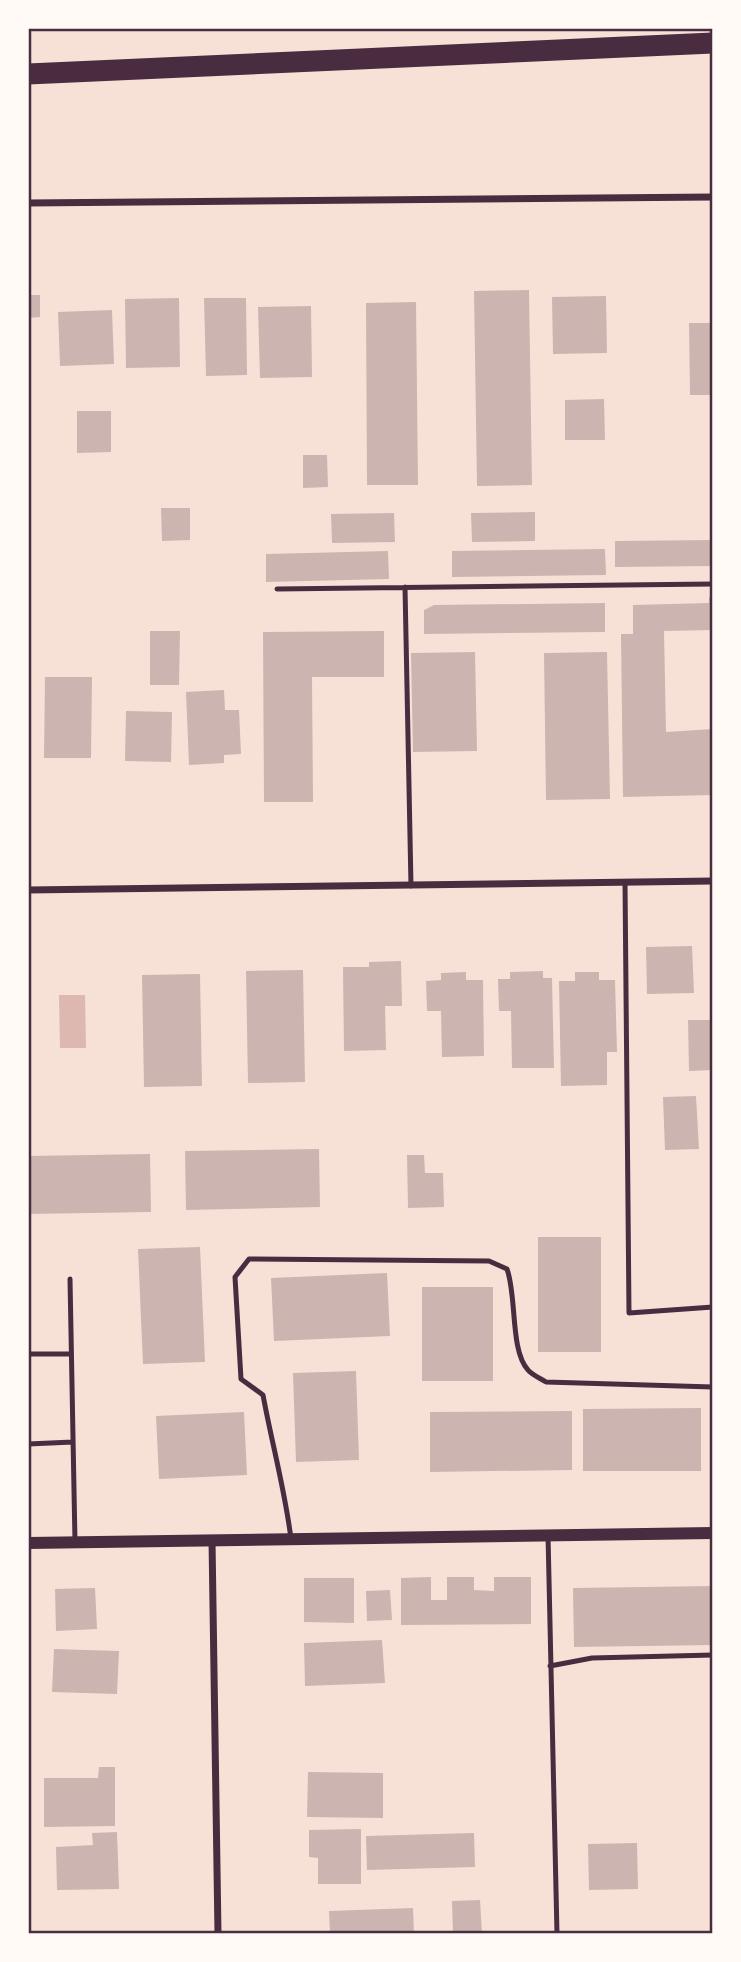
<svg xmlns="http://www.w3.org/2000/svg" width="741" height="1962" viewBox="0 0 741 1962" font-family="Inter,sans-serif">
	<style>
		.water { fill: #dcb8b0 }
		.building { fill: #ccb4b1 }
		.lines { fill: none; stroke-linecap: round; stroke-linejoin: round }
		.service { stroke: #4a2c40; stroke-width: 5 }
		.minor { stroke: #4a2c40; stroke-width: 7 }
		.tertiary { stroke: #4a2c40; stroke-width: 12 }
		.motorway { stroke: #4a2c40; stroke-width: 21 }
		.neatline { fill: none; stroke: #4a2c40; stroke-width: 2.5 }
	</style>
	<rect width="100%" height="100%" fill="#f7e1d7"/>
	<path class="water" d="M 59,995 L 85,995 L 86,1048 L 60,1048 Z"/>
	<path class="building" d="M 529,290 L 532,485 L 477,486 L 474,291 Z
		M 28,295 L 40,295 L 40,317 L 28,318 Z
		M 606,296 L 607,353 L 553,354 L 552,297 Z
		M 179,298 L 180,367 L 126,368 L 125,299 Z
		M 204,298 L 246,298 L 247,375 L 206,376 Z
		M 416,302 L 418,485 L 367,485 L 366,303 Z
		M 311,306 L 312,377 L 260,378 L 258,307 Z
		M 112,310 L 114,364 L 60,366 L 58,312 Z
		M 689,323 L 713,323 L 713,395 L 690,395 Z
		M 604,399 L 605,440 L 565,440 L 565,400 Z
		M 77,411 L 111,411 L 111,452 L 77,453 Z
		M 303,455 L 327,455 L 328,487 L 303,488 Z
		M 161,508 L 190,508 L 190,540 L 162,541 Z
		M 535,512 L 535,541 L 472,542 L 471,513 Z
		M 394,513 L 395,542 L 332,543 L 331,514 Z
		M 713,540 L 713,566 L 615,567 L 615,541 Z
		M 605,549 L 606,575 L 452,577 L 452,551 Z
		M 388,551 L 389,579 L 266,582 L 266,554 Z
		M 709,597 L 713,597 L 713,630 L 664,631 L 666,732 L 713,729 L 713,795 L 623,797 L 621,634 L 633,634 L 633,605 L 709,603 Z
		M 605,603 L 605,632 L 424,634 L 424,610 L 434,605 Z
		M 150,631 L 180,631 L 179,685 L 150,685 Z
		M 384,631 L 384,677 L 312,677 L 313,802 L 264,802 L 263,632 Z
		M 475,652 L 477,751 L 413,752 L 411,653 Z
		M 607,652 L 610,799 L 546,800 L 544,653 Z
		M 45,677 L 92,677 L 91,758 L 44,758 Z
		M 224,690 L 225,710 L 239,710 L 241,754 L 224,755 L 224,763 L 189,765 L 186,692 Z
		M 126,711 L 172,712 L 171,762 L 125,761 Z
		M 692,946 L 694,993 L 647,994 L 646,947 Z
		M 401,961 L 402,1006 L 385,1006 L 386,1050 L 344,1051 L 343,967 L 369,967 L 369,962 Z
		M 303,970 L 305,1082 L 248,1083 L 246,971 Z
		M 543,971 L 543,978 L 552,978 L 554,1068 L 512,1068 L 511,1011 L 499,1011 L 498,979 L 510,979 L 510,972 Z
		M 466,972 L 466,980 L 483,980 L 484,1056 L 442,1057 L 441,1011 L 427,1011 L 426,981 L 441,980 L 441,973 Z
		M 575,972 L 599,972 L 599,980 L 615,980 L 617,1052 L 607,1052 L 607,1085 L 561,1086 L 559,981 L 575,981 Z
		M 200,974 L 202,1086 L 144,1087 L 142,975 Z
		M 688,1020 L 713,1020 L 713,1070 L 689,1071 Z
		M 696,1096 L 699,1149 L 665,1150 L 663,1097 Z
		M 319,1149 L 320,1207 L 186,1210 L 185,1151 Z
		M 150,1154 L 151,1212 L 28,1214 L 28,1156 Z
		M 407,1155 L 424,1155 L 425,1173 L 443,1173 L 444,1207 L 408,1208 Z
		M 538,1237 L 601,1237 L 601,1352 L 538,1352 Z
		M 200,1247 L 205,1362 L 143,1364 L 138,1249 Z
		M 387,1273 L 390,1336 L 274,1341 L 271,1278 Z
		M 422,1287 L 493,1287 L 493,1381 L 422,1381 Z
		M 356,1371 L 359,1460 L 296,1462 L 293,1373 Z
		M 701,1408 L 701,1471 L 583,1471 L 583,1409 Z
		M 572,1411 L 572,1470 L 430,1472 L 430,1412 Z
		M 244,1412 L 247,1475 L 159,1479 L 156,1416 Z
		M 431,1577 L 431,1600 L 447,1600 L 447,1577 L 474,1577 L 474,1590 L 494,1591 L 494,1577 L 531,1577 L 531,1624 L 401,1625 L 401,1578 Z
		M 304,1578 L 354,1578 L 354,1623 L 304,1622 Z
		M 713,1586 L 713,1645 L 574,1647 L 573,1588 Z
		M 95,1588 L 97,1629 L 56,1631 L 55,1589 Z
		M 390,1590 L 392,1620 L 367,1621 L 366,1591 Z
		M 382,1640 L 385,1683 L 305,1686 L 304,1643 Z
		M 54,1649 L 119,1651 L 117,1694 L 52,1692 Z
		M 99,1767 L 115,1767 L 115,1826 L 44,1827 L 44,1778 L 98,1778 Z
		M 308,1772 L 383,1773 L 383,1818 L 307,1817 Z
		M 361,1829 L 361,1884 L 318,1884 L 318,1858 L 309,1857 L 309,1830 Z
		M 117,1832 L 119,1889 L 57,1890 L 56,1847 L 93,1845 L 92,1833 Z
		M 474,1833 L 475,1867 L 367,1870 L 366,1836 Z
		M 637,1843 L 638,1889 L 589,1890 L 588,1844 Z
		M 480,1900 L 482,1934 L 453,1934 L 452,1901 Z
		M 413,1908 L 414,1934 L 330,1934 L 329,1911 Z"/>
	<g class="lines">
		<path class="service" d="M 405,587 L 411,886
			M 277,589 L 713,584
			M 625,882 L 629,1313 L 713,1307
			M 70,1279 L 75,1542
			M 28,1354 L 71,1354
			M 28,1444 L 73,1442
			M 548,1535 L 557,1934
			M 291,1539 C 285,1490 272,1444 263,1395 L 241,1379 L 235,1277 L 249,1259 L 489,1261 L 507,1269 C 517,1296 510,1351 528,1370 C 532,1375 540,1378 546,1382 L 713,1387
			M 550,1666 L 592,1658 L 713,1655"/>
		<path class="minor" d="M 28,203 L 713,197
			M 28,890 L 713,881
			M 212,1540 L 218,1934"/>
		<path class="tertiary" d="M 28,1543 L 713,1533"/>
		<path class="motorway" d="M 28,74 L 713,43"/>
	</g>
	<rect width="741" height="1962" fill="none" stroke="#fffaf5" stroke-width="60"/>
	<rect x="30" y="30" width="681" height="1902" class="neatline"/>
</svg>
